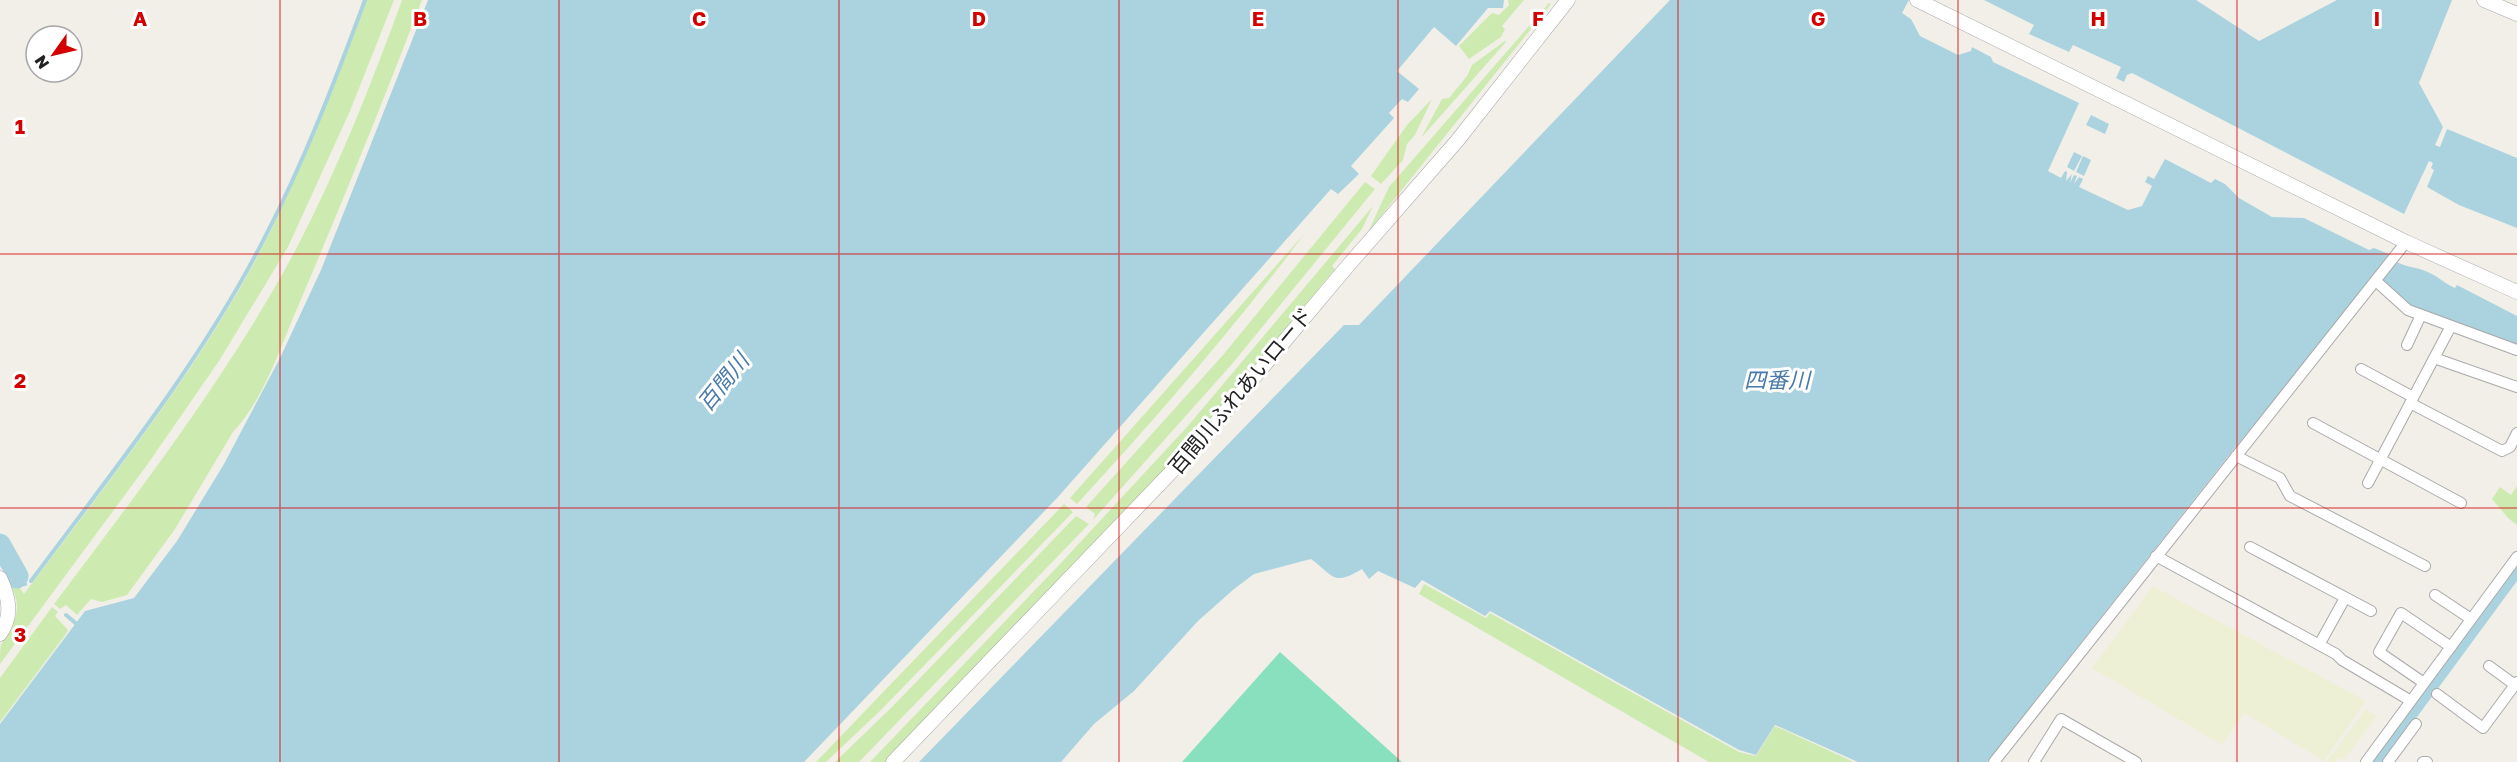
<svg xmlns="http://www.w3.org/2000/svg" width="2517" height="762" viewBox="0 0 2517 762" font-family="'Golos Text','Noto Sans JP',sans-serif">
	<style>
		.farmland { fill: #eef0d5 }
		.grass { fill: #cdebb0 }
		.pitch { fill: #88e0be }
		.water { fill: #aad3df }
		.lines { fill: none; stroke-linecap: round; stroke-linejoin: round }
		.stream { stroke: #aad3df; stroke-width: 4 }
		.river { stroke: #aad3df; stroke-width: 21 }
		.minor-casing { stroke: #a9a9a9; stroke-width: 12 }
		.tertiary-casing { stroke: #a9a9a9; stroke-width: 15 }
		.minor { stroke: #fff; stroke-width: 10 }
		.tertiary { stroke: #fff; stroke-width: 14 }
		.grid { fill: none; stroke: #d40000; stroke-width: 1.5; stroke-opacity: 0.55 }
		.labels { text-anchor: middle; stroke-width: 6; stroke-linejoin: round; paint-order: stroke }
		.street-label { font-size: 21px; fill: #222; stroke: #fff }
		.water-label { font-size: 22px; font-style: italic; fill: #4a7aab; stroke: #fff }
		.grid-label { font-size: 20px; text-anchor: middle; font-weight: bold; fill: #d40000; stroke: #fff; stroke-width: 6; stroke-linejoin: round; paint-order: stroke }
	</style>
	<rect width="100%" height="100%" fill="#f2efe9"/>
	<path class="farmland" d="M 2153,586 L 2366,701 L 2324,761 L 2244,713 L 2222,745 L 2092,668 Z
		M 2366,709 L 2377,716 L 2344,760 L 2339,758 L 2336,762 L 2326,762 Z"/>
	<path class="grass" d="M 366,0 L 394,0 L 350,111 L 288,247 L 219,361 L 147,465 L 0,664 C 0,658 0,650 1,645 C 12,623 24,613 12,588 L 16,583 L 24,594 C 110,479 210,356 273,226 C 308,153 338,76 366,0 Z
		M 402,0 L 422,0 C 383,102 342,203 299,304 C 280,347 265,398 233,432 L 175,529 L 127,595 L 102,602 L 91,599 L 77,615 L 66,605 L 60,609 L 54,604 C 139,491 228,376 295,251 C 337,171 371,85 402,0 Z
		M 1508,0 L 1524,0 L 1502,26 L 1505,29 L 1501,37 L 1469,59 L 1459,46 L 1492,13 L 1499,15 L 1509,5 Z
		M 1549,3 L 1551,4 L 1368,232 L 1389,187 Z
		M 1505,41 L 1506,42 L 1421,138 L 1442,99 L 1449,98 L 1467,76 L 1472,65 Z
		M 1432,99 L 1415,135 L 1407,144 L 1403,160 L 1381,184 L 1371,176 L 1407,125 Z
		M 1365,182 L 1375,189 L 1232,364 L 1093,520 L 1095,514 L 1086,507 L 1223,355 Z
		M 1373,206 L 1362,229 L 1332,266 L 1335,269 L 1161,480 L 887,762 L 870,762 L 1060,564 L 1187,427 Z
		M 1305,233 C 1234,328 1157,417 1077,504 L 1070,498 Z
		M 2517,486 L 2517,525 L 2508,518 L 2492,499 L 2500,487 L 2511,495 Z
		M 1064,504 L 1073,512 L 881,710 L 826,762 L 816,762 Z
		M 1076,516 L 1089,524 L 859,762 L 835,762 L 894,705 Z
		M 1424,584 L 1486,618 L 1490,613 L 1739,752 L 1756,756 L 1775,726 L 1854,762 L 1709,762 L 1419,594 Z
		M 52,607 L 58,612 L 55,616 L 68,630 L 66,634 L 0,722 L 0,678 Z"/>
	<path class="pitch" d="M 1280,652 L 1402,762 L 1182,762 Z"/>
	<path class="water" d="M 428,0 L 1504,0 L 1503,8 L 1488,8 L 1456,46 L 1434,27 L 1397,71 L 1419,89 L 1408,102 L 1402,99 L 1389,113 L 1394,118 L 1351,166 L 1359,174 L 1338,194 L 1331,189 L 1057,498 L 804,762 L 0,762 L 0,724 L 85,611 L 134,598 L 177,541 L 224,464 L 280,358 L 321,270 Z
		M 1670,0 L 1909,0 L 1902,13 L 1911,19 L 1920,36 L 1958,55 L 1971,51 L 1972,47 L 1991,57 L 1993,62 L 2079,103 L 2048,171 L 2061,178 L 2065,171 L 2067,172 L 2066,181 L 2072,174 L 2070,183 L 2074,175 L 2077,176 L 2074,184 L 2079,177 L 2083,179 L 2079,187 L 2128,210 L 2142,206 L 2152,186 L 2145,182 L 2148,176 L 2154,179 L 2165,159 L 2211,183 L 2215,179 L 2225,184 L 2239,198 L 2272,217 L 2304,218 L 2369,250 L 2374,248 L 2389,254 L 2390,258 C 2403,268 2416,266 2430,273 C 2439,277 2445,284 2455,288 L 2457,285 L 2517,316 L 2517,346 L 2407,307 L 2376,275 L 2230,454 L 1987,762 L 1858,762 L 1775,725 L 1756,755 L 1739,750 L 1490,611 L 1485,616 L 1422,580 L 1415,588 L 1378,571 L 1369,579 L 1362,569 C 1333,586 1335,577 1311,559 L 1254,574 L 1234,589 L 1198,621 L 1134,691 L 1094,724 L 1061,762 L 919,762 L 1344,325 L 1359,325 Z
		M 1984,0 L 2196,0 L 2259,41 L 2337,0 L 2452,0 L 2419,83 L 2443,127 L 2435,145 L 2440,147 L 2447,129 L 2517,158 L 2517,228 L 2459,205 L 2427,187 L 2434,170 L 2431,168 L 2433,163 L 2429,161 L 2404,214 L 2132,73 L 2127,75 L 2124,82 L 2116,78 L 2121,67 L 2073,45 L 2069,52 L 2029,34 L 2034,25 Z
		M 2091,115 L 2109,124 L 2105,134 L 2086,125 Z
		M 2074,152 L 2082,156 L 2074,171 L 2067,167 Z
		M 2083,156 L 2091,160 L 2084,176 L 2076,172 Z
		M 2517,564 L 2517,581 L 2389,755 L 2384,762 L 2371,762 Z"/>
	<g class="lines">
		<path class="stream" d="M 16,580 L 17,578 L 25,584
			M 31,581 C 113,471 201,362 264,239 C 304,162 335,81 365,0
			M 66,615 L 79,626"/>
		<path class="river" d="M 0,544 L 18,576 L 17,578"/>
		<g class="minor-casing">
			<path id="minor" d="M 2377,282 L 2408,310 L 2517,350
				M 2407,345 L 2421,315
				M 2434,358 L 2517,387
				M 2361,369 L 2413,397
				M 2410,403 L 2502,451 L 2510,447 L 2517,433
				M 2313,423 L 2461,503
				M 2236,456 L 2280,478 L 2290,496 L 2425,566
				M 2368,483 L 2451,326
				M 2250,547 L 2371,611
				M 2156,556 L 2336,654 L 2342,660 L 2411,701
				M 2435,595 L 2471,619
				M 2319,645 L 2345,598
				M 2489,666 L 2515,685
				M 2424,683 L 2379,652 L 2401,613 L 2451,647
				M 2437,694 L 2483,728 L 2517,682
				M 1994,762 L 2406,242
				M 2034,762 L 2061,719 L 2136,762
				M 2366,762 L 2517,557
				M 2388,762 L 2416,724
				M 2423,762 L 2427,762"/>
		</g>
		<g class="tertiary-casing">
			<path id="tertiary" d="M 1917,0 L 2406,242 L 2517,292
				M 2484,0 L 2517,14
				M 0,578 C 9,597 13,616 0,634
				M 893,762 L 1199,443 L 1346,268 L 1457,141 L 1568,0"/>
		</g>
		<use href="#minor" class="minor"/>
		<use href="#tertiary" class="tertiary"/>
	</g>
	<path class="grid" d="M 280,0 L 280,762M 559,0 L 559,762M 839,0 L 839,762M 1119,0 L 1119,762M 1398,0 L 1398,762M 1678,0 L 1678,762M 1958,0 L 1958,762M 2237,0 L 2237,762M 0,254 L 2517,254M 0,508 L 2517,508"/>
	<g class="labels">
		<g class="street-label">
			<text transform="translate(1241 391) rotate(-50)" y="7">百間川ふれあいロード</text>
		</g>
		<g class="water-label">
			<text x="1777" y="388">四番川</text>
			<text transform="translate(723 382) rotate(-51)" y="8">百間川</text>
		</g>
	</g>
	<g class="grid-label">
		<text x="140" y="26">A</text>
		<text x="420" y="26">B</text>
		<text x="699" y="26">C</text>
		<text x="979" y="26">D</text>
		<text x="1258" y="26">E</text>
		<text x="1538" y="26">F</text>
		<text x="1818" y="26">G</text>
		<text x="2098" y="26">H</text>
		<text x="2377" y="26">I</text>
		<text x="20" y="134">1</text>
		<text x="20" y="388">2</text>
		<text x="20" y="642">3</text>
	</g>
	<g transform="translate(54 54) rotate(236)"><circle r="28" fill="#ffffff" stroke="#a7a7a7" stroke-width="1.5"/>
	<path d="M0-4.5L10 22L0 15L-10 22Z" fill="#d40000"/>
	<text y="-9" font-size="16" font-weight="bold" text-anchor="middle" fill="#222222">N</text>
	</g>
</svg>
